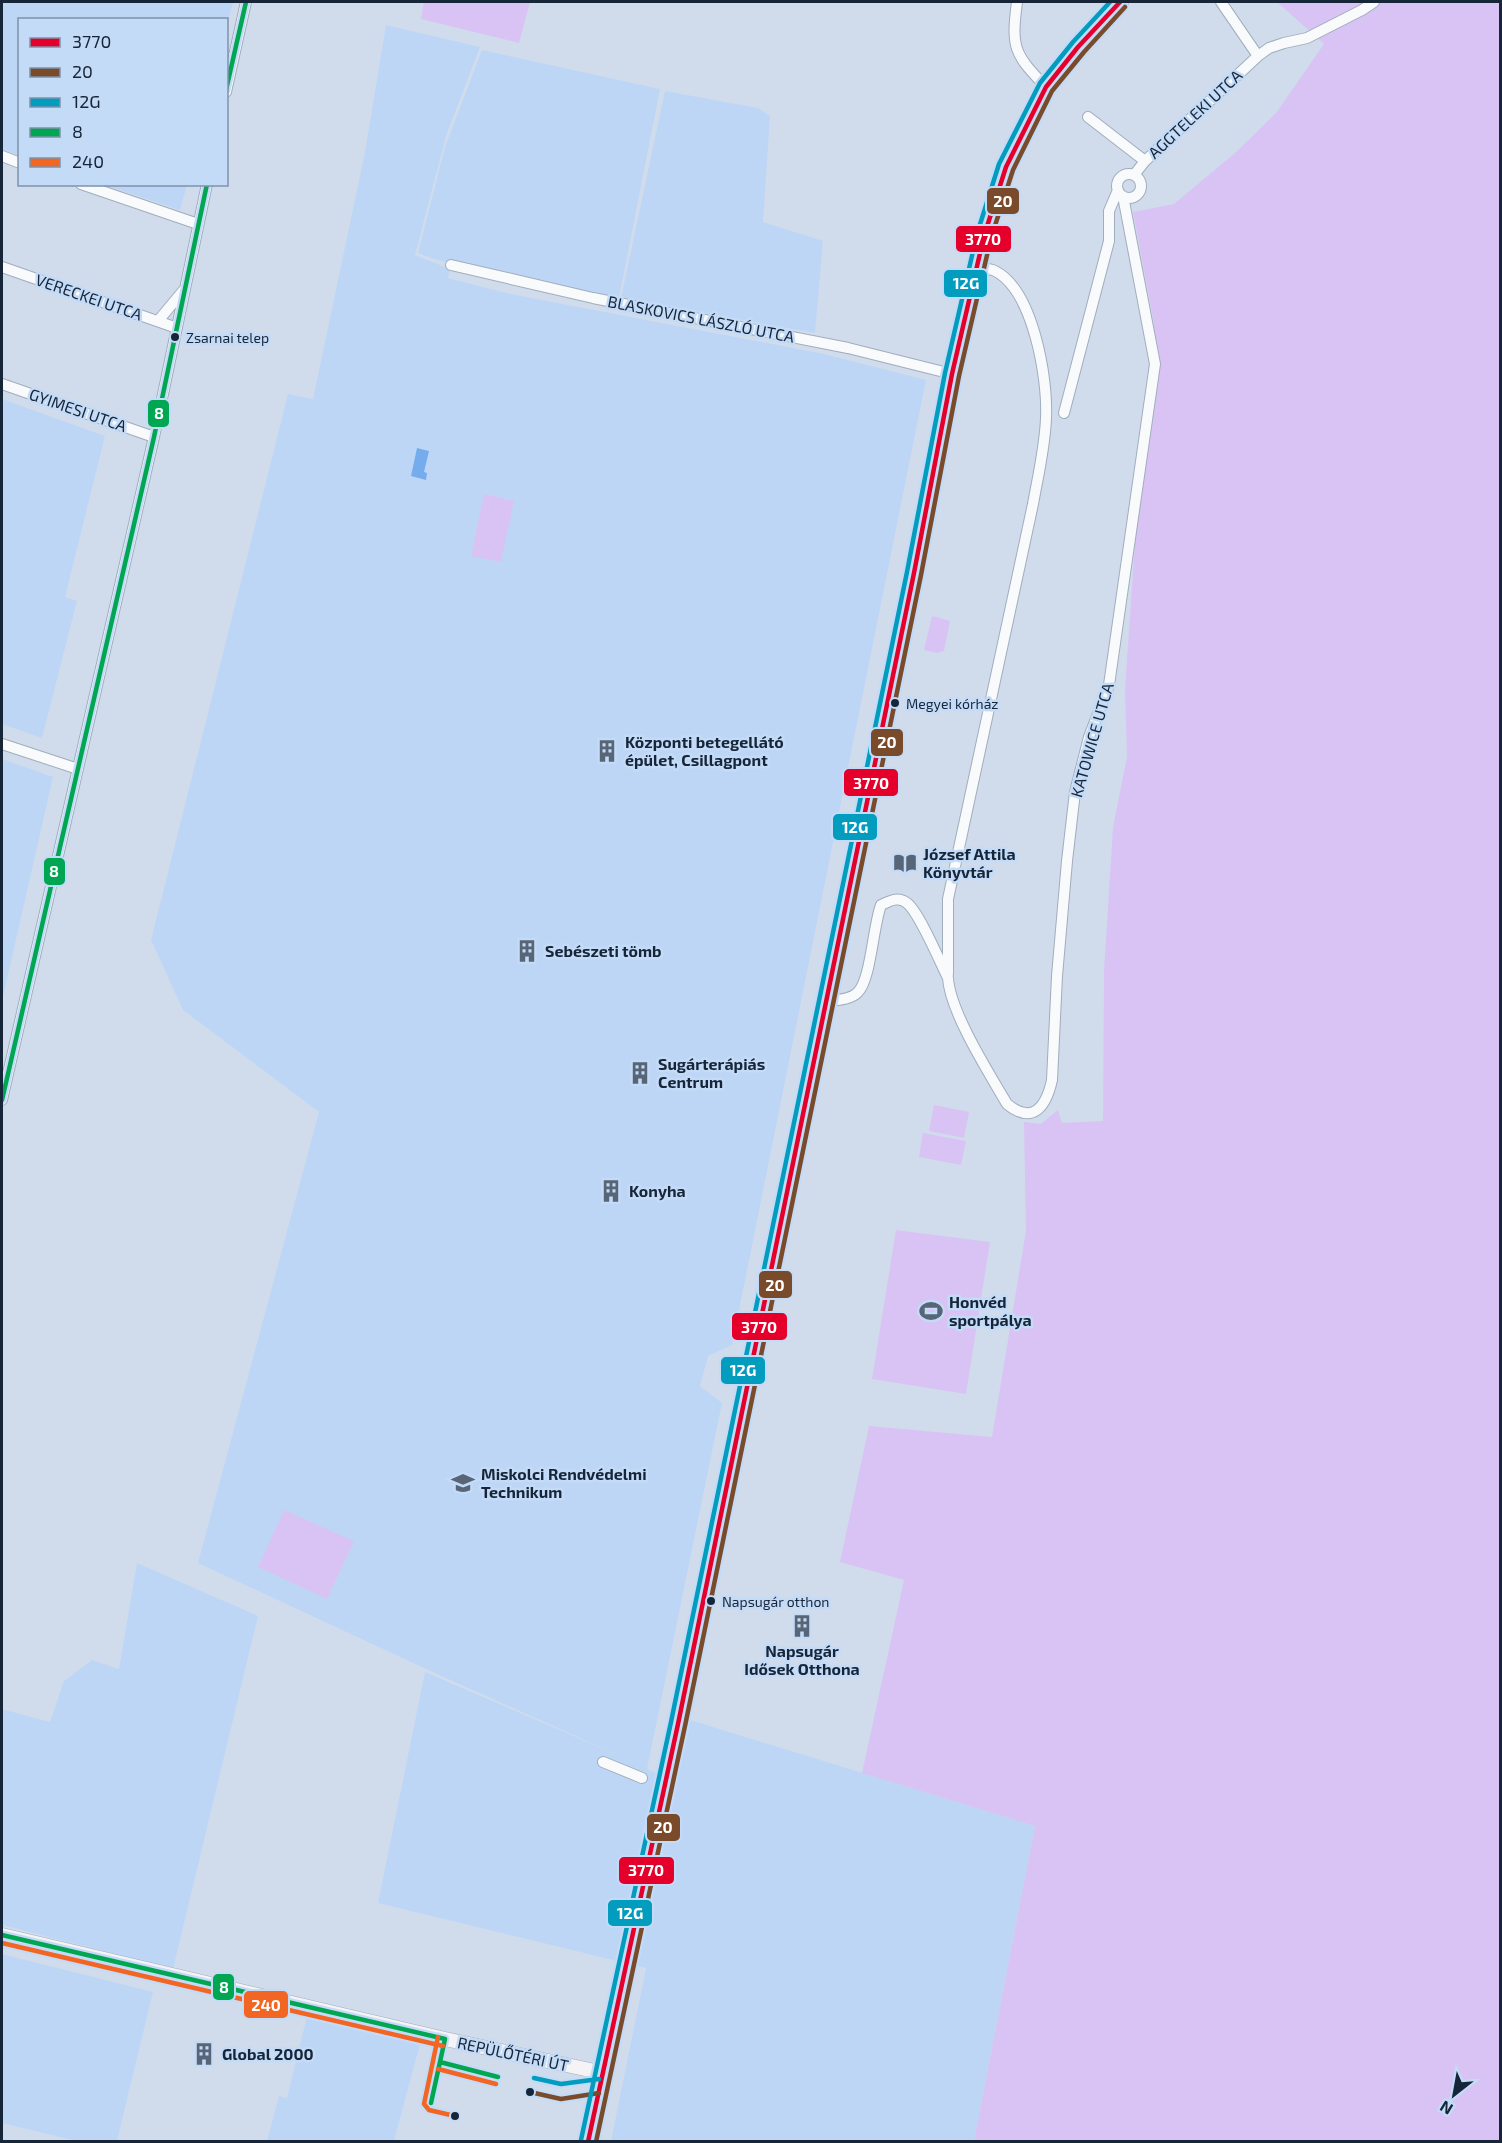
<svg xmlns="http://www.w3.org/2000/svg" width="1502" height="2143" viewBox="0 0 1502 2143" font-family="'Exo 2',sans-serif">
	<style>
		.built { fill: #bed6f6 }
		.green { fill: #d9c3f4 }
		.water { fill: #74aced }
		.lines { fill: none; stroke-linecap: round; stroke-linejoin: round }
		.street-casing { stroke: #a0adbc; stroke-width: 12 }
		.secondary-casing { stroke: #a0adbc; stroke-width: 15 }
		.primary-casing { stroke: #b1abb4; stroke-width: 18 }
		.street { stroke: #f8fafc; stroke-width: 10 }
		.secondary { stroke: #f5f3f5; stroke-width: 14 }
		.primary { stroke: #f1ebef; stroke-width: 16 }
		.bus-1-casing { stroke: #c4dbf8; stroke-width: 9 }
		.bus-2-casing { stroke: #c4dbf8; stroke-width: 9 }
		.bus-3-casing { stroke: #c4dbf8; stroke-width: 9 }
		.bus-4-casing { stroke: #c4dbf8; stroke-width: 9 }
		.bus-5-casing { stroke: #c4dbf8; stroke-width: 9 }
		.bus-1 { stroke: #e4002b; stroke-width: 4.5 }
		.bus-2 { stroke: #7a4b2a; stroke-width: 4.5 }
		.bus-3 { stroke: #029cbf; stroke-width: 4.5 }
		.bus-4 { stroke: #00a651; stroke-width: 4.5 }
		.bus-5 { stroke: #f26522; stroke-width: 4.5 }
		.bus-dot { fill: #162537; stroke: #c4dbf8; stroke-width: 2 }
		.labels { text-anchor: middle; stroke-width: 5; stroke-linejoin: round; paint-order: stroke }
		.bus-label { font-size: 14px; fill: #162537; stroke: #c4dbf8; text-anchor: start }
		.street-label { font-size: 16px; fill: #162537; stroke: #c4dbf8 }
		.poi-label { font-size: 16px; font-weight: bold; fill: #162537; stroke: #c4dbf8; text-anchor: start }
		.line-badge { stroke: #c4dbf8; stroke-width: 2 }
		.badge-label { font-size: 16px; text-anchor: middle; font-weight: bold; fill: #fff }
	</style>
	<rect width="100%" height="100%" fill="#d0dcec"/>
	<path class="built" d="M 2,2 L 233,2 L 227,26 L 226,20 L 20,20 L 19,156 L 2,149 Z
		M 386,25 L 480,47 L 446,136 L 415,255 L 450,269 L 448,278 L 506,293 L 824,354 L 926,380 L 732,1345 L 708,1356 L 700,1386 L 722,1403 L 647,1769 L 677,1782 L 687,1719 L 1035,1826 L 974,2141 L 611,2141 L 646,1968 L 378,1903 L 425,1672 L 625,1758 L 439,1675 L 198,1563 L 319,1112 L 183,1010 L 151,940 L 288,394 L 313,399 L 365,152 Z
		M 482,50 L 660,89 L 619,298 L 434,259 L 418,253 L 445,147 Z
		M 665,91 L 758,108 L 770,116 L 763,222 L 823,241 L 815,333 L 621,298 Z
		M 105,185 L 187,185 L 180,210 Z
		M 2,399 L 105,436 L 65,597 L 77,601 L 42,738 L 2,724 Z
		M 2,759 L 53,777 L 2,1001 Z
		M 137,1563 L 258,1616 L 173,1969 L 2,1925 L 2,1709 L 50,1722 L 64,1681 L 92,1660 L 119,1669 Z
		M 2,1954 L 153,1992 L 117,2141 L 77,2141 L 2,2123 Z
		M 307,2016 L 420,2044 L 394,2141 L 267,2141 L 279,2096 L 287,2098 Z"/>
	<path class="green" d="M 424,2 L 530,2 L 519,43 L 421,19 Z
		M 1277,2 L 1500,2 L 1500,2141 L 974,2141 L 1035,1826 L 862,1773 L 904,1580 L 840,1562 L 869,1426 L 992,1437 L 1026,1231 L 1024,1122 L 1041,1124 L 1058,1110 L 1062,1123 L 1103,1121 L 1104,971 L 1113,827 L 1127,757 L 1125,689 L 1139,484 L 1154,324 L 1133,212 L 1174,204 L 1235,153 L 1276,113 L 1324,44 Z
		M 484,494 L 514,501 L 501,562 L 471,556 Z
		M 932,616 L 950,621 L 944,651 L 937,653 L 924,650 Z
		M 934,1105 L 969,1112 L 964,1138 L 929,1131 Z
		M 923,1133 L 966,1141 L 961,1165 L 919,1157 Z
		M 896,1230 L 990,1242 L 966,1394 L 872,1379 Z
		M 284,1510 L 354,1541 L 327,1599 L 258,1567 Z"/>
	<path class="water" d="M 417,448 L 429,451 L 424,472 L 427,473 L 426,480 L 411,476 Z"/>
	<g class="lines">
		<g class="street-casing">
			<path id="street" d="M 1017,2 C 1011,48 1014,54 1046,87
				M 1221,2 L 1258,56
				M 226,92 L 246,2
				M 1088,117 L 1145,161
				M 2,156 L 20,163
				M1117 186a12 12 0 1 1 24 0a12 12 0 1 1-24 0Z
				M 1134,175 L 1145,161 L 1258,56 L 1269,48 L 1284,43 L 1307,38 L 1362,10 L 1374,2
				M 81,184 L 198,224
				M 451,265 L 593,298 L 848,348 L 952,374
				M 2,267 L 177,328
				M 158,321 L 183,291
				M 2,384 L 154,437
				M 1064,413 L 1109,241 L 1109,211 L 1118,190
				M 2,744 L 78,769
				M 948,974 L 948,899 L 1033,504 C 1038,476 1045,447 1046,418 C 1048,378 1033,290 995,271 C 989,268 983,269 976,268
				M 826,1001 C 836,1000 851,1000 858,992 C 871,979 873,926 881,905 C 890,901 898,896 907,903 C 919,912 940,962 948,978 C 950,1012 989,1073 1007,1104 C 1033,1125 1046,1107 1052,1080 L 1057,976 L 1067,861 L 1075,792 L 1089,737 L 1109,685 L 1155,364 L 1123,196
				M 2,1100 L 154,437 L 207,184
				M 603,1762 L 642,1778"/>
		</g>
		<g class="secondary-casing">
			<path id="secondary" d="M 2,1935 L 445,2039 L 604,2073"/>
		</g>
		<g class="primary-casing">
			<path id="primary" d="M 588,2142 L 678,1724 L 826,1001 L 914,573 L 952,374 L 984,236 L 1006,167 L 1046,87 L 1078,47 L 1120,2"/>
		</g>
		<use href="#street" class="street"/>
		<use href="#secondary" class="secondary"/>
		<use href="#primary" class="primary"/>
		<g class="bus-1-casing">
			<path id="bus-1" d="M 588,2142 L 678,1724 L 914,573 L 952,374 L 984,236 L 1006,167 L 1046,87 L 1078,47 L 1120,2"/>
		</g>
		<g class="bus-2-casing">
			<path id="bus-2" d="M 530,2092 L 561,2099 L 599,2093
				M 596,2142 L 685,1726 L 921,575 L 959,376 L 991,238 L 1013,170 L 1052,91 L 1084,52 L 1125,7"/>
		</g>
		<g class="bus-3-casing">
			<path id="bus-3" d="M 534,2078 L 561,2084 L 599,2079
				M 581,2140 L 671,1722 L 907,572 L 945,373 L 977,234 L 999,164 L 1040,83 L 1073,42 L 1110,2"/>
		</g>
		<g class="bus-4-casing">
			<path id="bus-4" d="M 226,90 L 246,2
				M 2,1100 L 154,437 L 207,184
				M 2,1935 L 445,2039
				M 440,2062 L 498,2077
				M 431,2103 L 445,2039"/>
		</g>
		<g class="bus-5-casing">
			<path id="bus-5" d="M 2,1943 L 443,2046
				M 438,2037 L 424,2104 L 429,2110 L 455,2116
				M 438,2069 L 496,2084"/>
		</g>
		<use href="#bus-1" class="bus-1"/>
		<use href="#bus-2" class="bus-2"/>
		<use href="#bus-3" class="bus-3"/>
		<use href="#bus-4" class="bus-4"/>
		<use href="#bus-5" class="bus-5"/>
	</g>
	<defs>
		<g id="building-bare" transform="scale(1.8)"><path d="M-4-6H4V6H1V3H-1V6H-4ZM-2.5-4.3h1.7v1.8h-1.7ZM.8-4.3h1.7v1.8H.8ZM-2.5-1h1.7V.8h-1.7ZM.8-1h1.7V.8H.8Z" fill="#576576" stroke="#c4dbf8" stroke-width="2.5" paint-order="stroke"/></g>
		<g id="library-bare" transform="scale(1.8)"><path d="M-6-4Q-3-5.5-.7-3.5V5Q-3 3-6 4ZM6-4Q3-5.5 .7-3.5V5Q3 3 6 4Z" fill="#576576" stroke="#c4dbf8" stroke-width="2.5" paint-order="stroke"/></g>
		<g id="stadium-bare" transform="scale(1.8)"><path d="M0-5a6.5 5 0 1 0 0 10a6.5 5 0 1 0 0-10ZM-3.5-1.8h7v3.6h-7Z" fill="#576576" stroke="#c4dbf8" stroke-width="2.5" paint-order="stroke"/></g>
		<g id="school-bare" transform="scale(1.8)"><path d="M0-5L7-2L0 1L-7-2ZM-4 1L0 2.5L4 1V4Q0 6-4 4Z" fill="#576576" stroke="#c4dbf8" stroke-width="2.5" paint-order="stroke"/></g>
	</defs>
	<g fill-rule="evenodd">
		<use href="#building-bare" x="607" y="751"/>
		<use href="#library-bare" x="905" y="863"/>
		<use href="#building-bare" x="527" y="951"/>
		<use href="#building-bare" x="640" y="1073"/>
		<use href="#building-bare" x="611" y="1191"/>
		<use href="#stadium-bare" x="931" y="1311"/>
		<use href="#school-bare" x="463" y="1483"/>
		<use href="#building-bare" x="802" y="1626"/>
		<use href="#building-bare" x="204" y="2054"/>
	</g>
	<g class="bus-dot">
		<circle cx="175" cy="337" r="5"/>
		<circle cx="895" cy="703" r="5"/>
		<circle cx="711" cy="1601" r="5"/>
		<circle cx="530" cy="2092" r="5"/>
		<circle cx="455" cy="2116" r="5"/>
	</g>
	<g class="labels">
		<g class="bus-label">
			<text x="186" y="343">Zsarnai telep</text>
			<text x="906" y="709">Megyei kórház</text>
			<text x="722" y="1607">Napsugár otthon</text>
		</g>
		<g class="street-label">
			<text transform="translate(1195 114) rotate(-43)" y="6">AGGTELEKI UTCA</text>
			<text transform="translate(89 297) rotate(19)" y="6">VERECKEI UTCA</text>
			<text transform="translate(701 319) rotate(11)" y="6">BLASKOVICS LÁSZLÓ UTCA</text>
			<text transform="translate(78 410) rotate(19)" y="6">GYIMESI UTCA</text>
			<text transform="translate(1092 740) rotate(-74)" y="6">KATOWICE UTCA</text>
			<text transform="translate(513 2054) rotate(12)" y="6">REPÜLŐTÉRI ÚT</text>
		</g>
		<g class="poi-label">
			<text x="625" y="748">Központi betegellátó<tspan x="625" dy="18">épület, Csillagpont</tspan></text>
			<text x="923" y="860">József Attila<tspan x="923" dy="18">Könyvtár</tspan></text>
			<text x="545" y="957">Sebészeti tömb</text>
			<text x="658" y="1070">Sugárterápiás<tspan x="658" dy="18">Centrum</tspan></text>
			<text x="629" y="1197">Konyha</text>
			<text x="949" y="1308">Honvéd<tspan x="949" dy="18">sportpálya</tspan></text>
			<text x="481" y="1480">Miskolci Rendvédelmi<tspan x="481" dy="18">Technikum</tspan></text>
			<text x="802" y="1657" text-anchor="middle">Napsugár<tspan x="802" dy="18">Idősek Otthona</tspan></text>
			<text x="222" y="2060">Global 2000</text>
		</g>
	</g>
	<g class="line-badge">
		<rect x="986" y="187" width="34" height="28" rx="6" fill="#7a4b2a"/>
		<rect x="955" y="225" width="57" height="28" rx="6" fill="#e4002b"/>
		<rect x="943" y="269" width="45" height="29" rx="6" fill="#029cbf"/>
		<rect x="147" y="399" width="23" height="29" rx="6" fill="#00a651"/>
		<rect x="870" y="728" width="34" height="29" rx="6" fill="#7a4b2a"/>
		<rect x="843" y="768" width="56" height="29" rx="6" fill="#e4002b"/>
		<rect x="832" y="813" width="46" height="28" rx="6" fill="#029cbf"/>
		<rect x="43" y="857" width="23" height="29" rx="6" fill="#00a651"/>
		<rect x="758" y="1270" width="35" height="29" rx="6" fill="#7a4b2a"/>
		<rect x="731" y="1312" width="57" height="29" rx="6" fill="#e4002b"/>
		<rect x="720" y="1356" width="46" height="29" rx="6" fill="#029cbf"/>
		<rect x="646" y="1813" width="35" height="29" rx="6" fill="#7a4b2a"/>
		<rect x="618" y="1856" width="57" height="29" rx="6" fill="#e4002b"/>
		<rect x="607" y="1899" width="46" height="28" rx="6" fill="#029cbf"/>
		<rect x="212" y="1973" width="23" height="28" rx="6" fill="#00a651"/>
		<rect x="243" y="1990" width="46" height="29" rx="6" fill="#f26522"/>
	</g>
	<g class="badge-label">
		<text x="1003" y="207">20</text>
		<text x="983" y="245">3770</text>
		<text x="966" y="289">12G</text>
		<text x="159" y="419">8</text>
		<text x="887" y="748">20</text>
		<text x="871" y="789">3770</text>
		<text x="855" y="833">12G</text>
		<text x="54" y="877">8</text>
		<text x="775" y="1291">20</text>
		<text x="759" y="1333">3770</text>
		<text x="743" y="1376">12G</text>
		<text x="663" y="1833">20</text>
		<text x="646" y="1876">3770</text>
		<text x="630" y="1919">12G</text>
		<text x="224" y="1993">8</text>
		<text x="266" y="2011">240</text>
	</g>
	<rect width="1502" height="2143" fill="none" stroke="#162537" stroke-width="6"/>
	<rect x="18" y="18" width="210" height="168" fill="#c4dbf8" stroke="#7e92ab" stroke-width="1.5"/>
	<rect x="30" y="38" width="30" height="9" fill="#e4002b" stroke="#7e92ab" stroke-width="1.5"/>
	<text x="72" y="48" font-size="18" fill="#162537">3770</text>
	<rect x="30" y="68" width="30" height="9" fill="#7a4b2a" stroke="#7e92ab" stroke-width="1.5"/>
	<text x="72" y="78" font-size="18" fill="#162537">20</text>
	<rect x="30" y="98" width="30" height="9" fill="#029cbf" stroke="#7e92ab" stroke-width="1.5"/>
	<text x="72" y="108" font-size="18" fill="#162537">12G</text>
	<rect x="30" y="128" width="30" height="9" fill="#00a651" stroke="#7e92ab" stroke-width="1.5"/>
	<text x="72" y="138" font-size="18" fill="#162537">8</text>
	<rect x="30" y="158" width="30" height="9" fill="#f26522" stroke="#7e92ab" stroke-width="1.5"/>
	<text x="72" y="168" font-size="18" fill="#162537">240</text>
	<g transform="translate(1454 2095) rotate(211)" stroke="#c4dbf8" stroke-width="4.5" paint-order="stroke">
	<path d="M0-4.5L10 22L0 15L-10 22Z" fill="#162537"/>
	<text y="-9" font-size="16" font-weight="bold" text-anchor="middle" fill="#162537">N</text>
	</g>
</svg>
